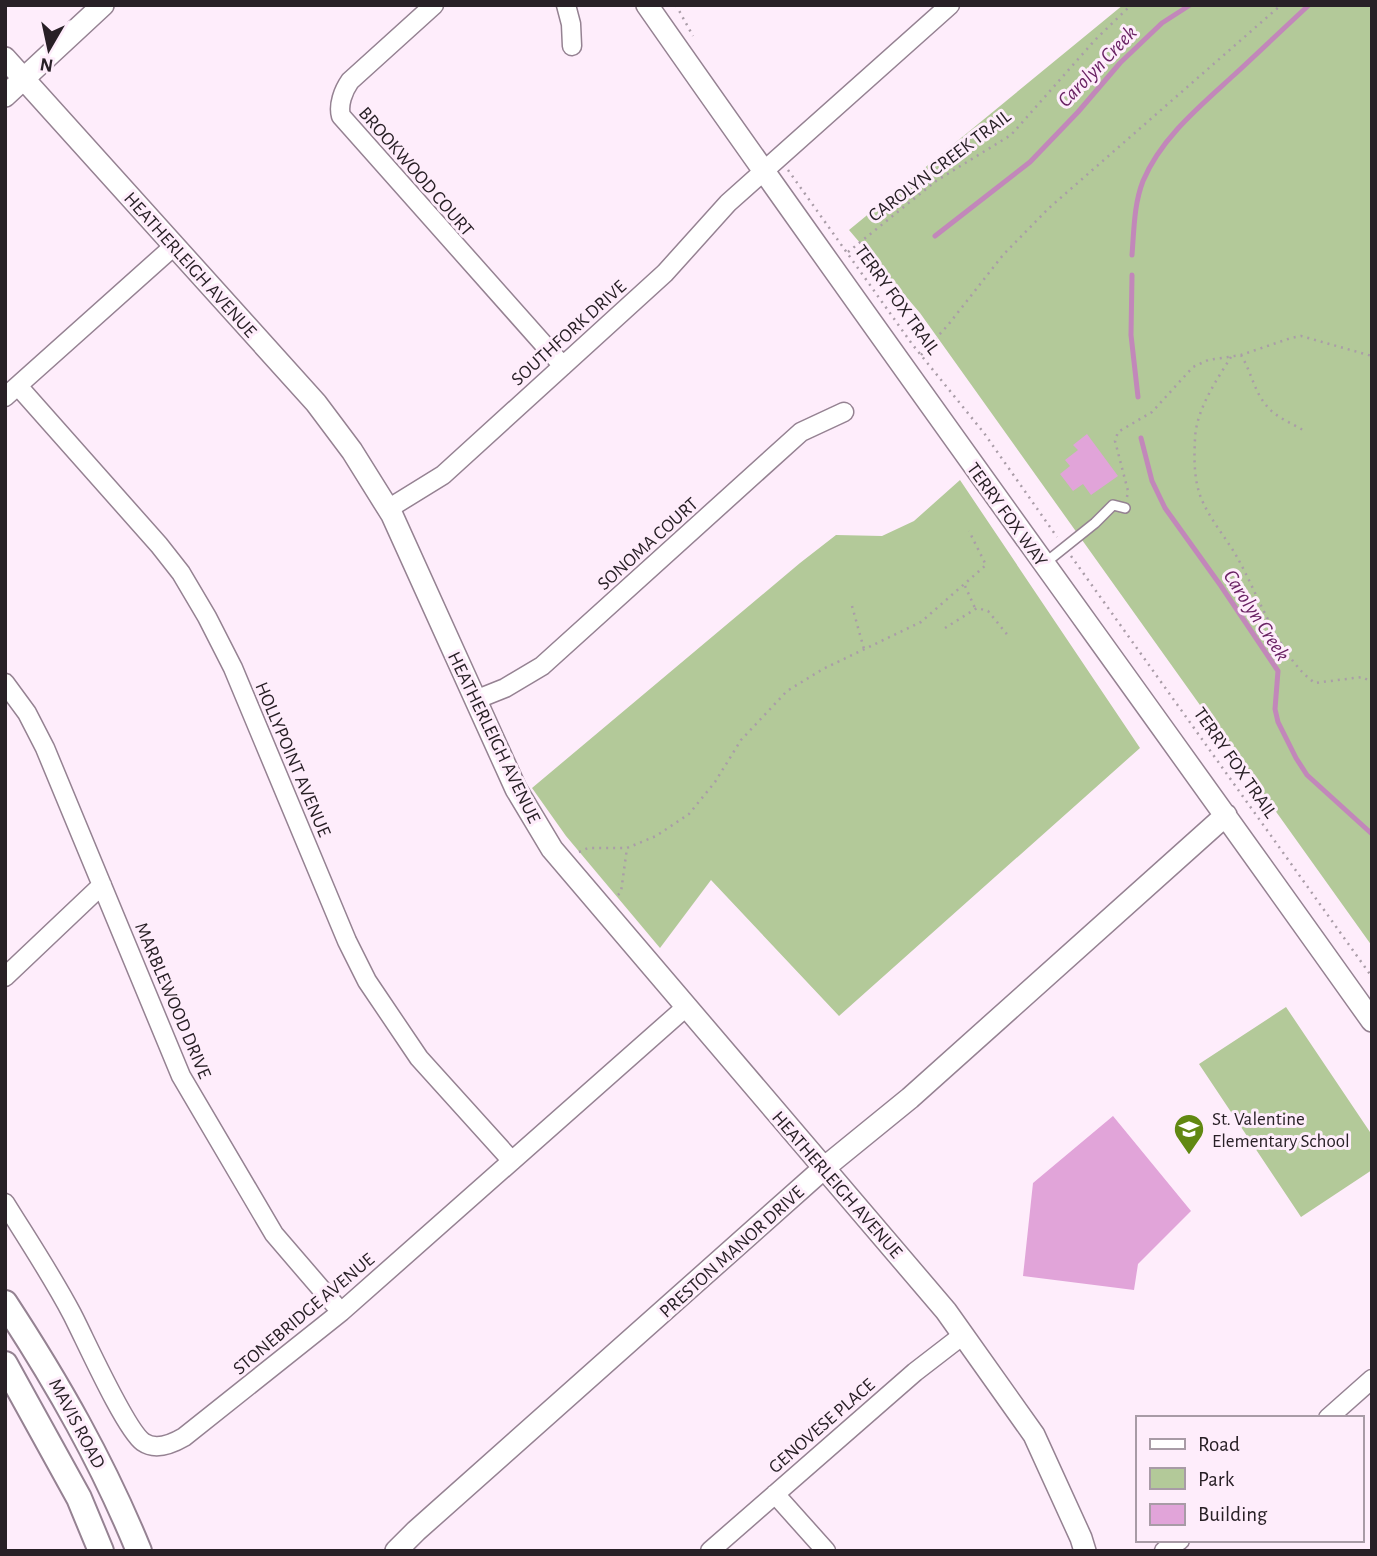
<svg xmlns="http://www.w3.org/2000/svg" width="1377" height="1556" viewBox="0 0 1377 1556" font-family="'Alegreya Sans',sans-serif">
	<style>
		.green { fill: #b3c999 }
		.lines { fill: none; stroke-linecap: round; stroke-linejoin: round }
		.stream { stroke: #c287ba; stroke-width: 5 }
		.building { fill: #e1a4d9 }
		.service-casing { stroke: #958292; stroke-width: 12 }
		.minor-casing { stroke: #958292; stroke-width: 21 }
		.tertiary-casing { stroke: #958292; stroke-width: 24 }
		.secondary-casing { stroke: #958292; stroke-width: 28 }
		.path { stroke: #aa9da8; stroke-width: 2.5; stroke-dasharray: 2 5; stroke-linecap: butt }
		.service { stroke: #fff; stroke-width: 9 }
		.minor { stroke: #fff; stroke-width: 18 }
		.tertiary { stroke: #fff; stroke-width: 21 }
		.secondary { stroke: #fff; stroke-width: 24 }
		.labels { text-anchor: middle; stroke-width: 6; stroke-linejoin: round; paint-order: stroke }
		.street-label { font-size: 19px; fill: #282026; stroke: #feedfb }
		.poi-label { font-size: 19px; fill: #282026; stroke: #feedfb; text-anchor: start }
		.water-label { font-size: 21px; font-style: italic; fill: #6a2364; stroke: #feedfb }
	</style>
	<rect width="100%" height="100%" fill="#feedfb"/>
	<path class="green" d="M 1123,5 L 1372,5 L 1372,946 L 920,313 L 849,230 Z
		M 960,480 L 1140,748 L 839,1016 L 711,880 L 660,948 L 566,836 L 532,788 L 800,563 L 836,535 L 882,536 L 914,521 Z
		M 1286,1007 L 1372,1135 L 1372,1170 L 1301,1217 L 1199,1064 Z"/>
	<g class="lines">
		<path class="stream" d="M 935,236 L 1030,162 L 1078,112 L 1120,63 L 1162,23 L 1190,5
			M 1132,255 C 1134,230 1134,204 1143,181 C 1161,138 1200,106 1234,75 C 1259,52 1284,28 1309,5
			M 1132,275 L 1131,335 L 1138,397
			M 1141,438 L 1152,481 L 1165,508 L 1221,586 L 1278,671 L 1275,709 L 1278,722 L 1296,758 L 1307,775 L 1372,834"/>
	</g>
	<path class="building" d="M 1087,434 L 1118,476 L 1091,495 L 1083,484 L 1073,491 L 1060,474 L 1070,466 L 1065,460 L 1078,450 L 1073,445 Z
		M 1113,1116 L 1191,1211 L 1138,1264 L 1134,1290 L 1023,1276 L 1033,1183 Z"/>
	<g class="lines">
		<g class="service-casing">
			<path id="service" d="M 1045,563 L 1095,523 L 1113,505 L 1125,508"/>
		</g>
		<g class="minor-casing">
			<path id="minor" d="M 434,5 L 350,81 C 343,91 338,105 341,116 L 563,366
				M 566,5 L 571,24 L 572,46
				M 18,386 L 159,545 L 181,573 L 207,617 L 233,668 L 347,941 L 367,981 L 419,1058 L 512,1161
				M 5,397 L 174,246
				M 388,509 L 443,475 L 665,273 L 728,203 L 950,5
				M 5,683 L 27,713 L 45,748 L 181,1076 L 274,1234 L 341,1312
				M 475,700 L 505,688 L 542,666 L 801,432 L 844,412
				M 5,977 L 102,885
				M 5,1203 C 28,1240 52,1276 72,1314 C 85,1339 125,1429 143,1442 C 156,1451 172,1444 184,1437 L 341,1312 L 686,1007
				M 1328,1418 L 1372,1379
				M 775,1494 L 826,1551
				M 710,1551 L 915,1372 L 963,1335
				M 1164,1551 L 1180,1540"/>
		</g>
		<g class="tertiary-casing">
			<path id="tertiary" d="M 647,5 C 885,346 1131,682 1372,1021
				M 5,58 L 316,403 L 352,451 L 392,515 L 516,789 L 552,849 L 946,1311 L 1034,1435 L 1081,1538 L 1085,1551
				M 5,96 L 103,5
				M 396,1551 L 416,1531 L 824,1168 L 910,1098 L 1226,815"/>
		</g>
		<g class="secondary-casing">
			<path id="secondary" d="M 5,1303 C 58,1384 102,1461 139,1551
				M 5,1364 L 79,1498 L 101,1551"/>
		</g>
		<path class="path" d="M 676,5 L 693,36
			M 788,170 L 912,344 L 984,433 L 1057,537
			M 848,252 L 936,181 L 1011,135 L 1095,40 L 1131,5
			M 921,355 L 948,325 L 1003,255 L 1049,208 L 1281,5
			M 1241,355 C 1251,371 1254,391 1266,405 C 1275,417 1291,423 1303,430
			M 1231,357 C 1216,381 1196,410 1195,439 C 1194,456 1194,476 1199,492 C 1206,515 1225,536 1237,557 C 1258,594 1280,659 1315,683 L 1362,677 L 1372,682
			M 1127,497 L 1128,491 L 1115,441 L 1118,432 L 1152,412 L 1193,367 L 1208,360 L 1241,355 L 1291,338 L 1301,336 L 1372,356
			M 1071,556 L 1372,977
			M 965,586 L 975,608
			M 852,606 L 864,649
			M 945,628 L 977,608 L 988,611 L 1010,638
			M 579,852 L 588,848 L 627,848 L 656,836 L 689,814 L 715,782 L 741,740 L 787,691 L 823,669 L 921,622 L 986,565 L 969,531
			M 618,895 L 621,892 L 627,848"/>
		<use href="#service" class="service"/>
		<use href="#minor" class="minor"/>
		<use href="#tertiary" class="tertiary"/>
		<use href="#secondary" class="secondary"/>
	</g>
	<defs>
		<g id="school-pin" transform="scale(1.575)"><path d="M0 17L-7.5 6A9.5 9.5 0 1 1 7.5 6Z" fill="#618812" stroke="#feedfb"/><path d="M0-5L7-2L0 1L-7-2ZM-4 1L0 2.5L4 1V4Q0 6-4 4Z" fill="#fff"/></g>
	</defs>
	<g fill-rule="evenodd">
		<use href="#school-pin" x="1189" y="1129"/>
	</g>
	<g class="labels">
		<g class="street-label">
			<text transform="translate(939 165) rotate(-37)" y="7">CAROLYN CREEK TRAIL</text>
			<text transform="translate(417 171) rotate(49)" y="7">BROOKWOOD COURT</text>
			<text transform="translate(191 264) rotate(48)" y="7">HEATHERLEIGH AVENUE</text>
			<text transform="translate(898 299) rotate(54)" y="7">TERRY FOX TRAIL</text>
			<text transform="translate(568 332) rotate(-42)" y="7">SOUTHFORK DRIVE</text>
			<text transform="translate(1008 514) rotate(54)" y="7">TERRY FOX WAY</text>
			<text transform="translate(647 543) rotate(-42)" y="7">SONOMA COURT</text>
			<text transform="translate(495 737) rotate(64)" y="7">HEATHERLEIGH AVENUE</text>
			<text transform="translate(294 759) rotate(67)" y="7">HOLLYPOINT AVENUE</text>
			<text transform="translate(1236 762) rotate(55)" y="7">TERRY FOX TRAIL</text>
			<text transform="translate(174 1000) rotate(67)" y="7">MARBLEWOOD DRIVE</text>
			<text transform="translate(838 1184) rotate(49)" y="7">HEATHERLEIGH AVENUE</text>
			<text transform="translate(731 1251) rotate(-42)" y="7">PRESTON MANOR DRIVE</text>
			<text transform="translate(303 1313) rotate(-40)" y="7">STONEBRIDGE AVENUE</text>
			<text transform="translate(78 1423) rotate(62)" y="7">MAVIS ROAD</text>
			<text transform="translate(821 1425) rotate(-41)" y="7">GENOVESE PLACE</text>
		</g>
		<g class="poi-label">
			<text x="1212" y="1125">St. Valentine<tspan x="1212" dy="22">Elementary School</tspan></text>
		</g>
		<g class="water-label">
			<text transform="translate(1097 66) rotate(-46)" y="7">Carolyn Creek</text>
			<text transform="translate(1257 615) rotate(57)" y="7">Carolyn Creek</text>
		</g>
	</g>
	<rect width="1377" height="1556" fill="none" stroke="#282026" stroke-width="14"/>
	<rect x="1136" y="1416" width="228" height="126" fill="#feedfb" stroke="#a89ba6" stroke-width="2"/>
	<rect x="1150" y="1439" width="35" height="10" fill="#ffffff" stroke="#a89ba6" stroke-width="2"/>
	<text x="1198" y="1451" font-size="21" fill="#282026">Road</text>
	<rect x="1150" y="1468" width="35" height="21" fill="#b3c999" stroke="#a89ba6" stroke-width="2"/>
	<text x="1198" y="1486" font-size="21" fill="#282026">Park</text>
	<rect x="1150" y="1504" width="35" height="21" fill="#e1a4d9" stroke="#a89ba6" stroke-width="2"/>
	<text x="1198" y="1521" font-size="21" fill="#282026">Building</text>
	<g transform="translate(49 49) rotate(189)" stroke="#feedfb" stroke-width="5" paint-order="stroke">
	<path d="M0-5L12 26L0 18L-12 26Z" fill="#282026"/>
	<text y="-10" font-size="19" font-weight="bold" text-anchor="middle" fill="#282026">N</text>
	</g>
</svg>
